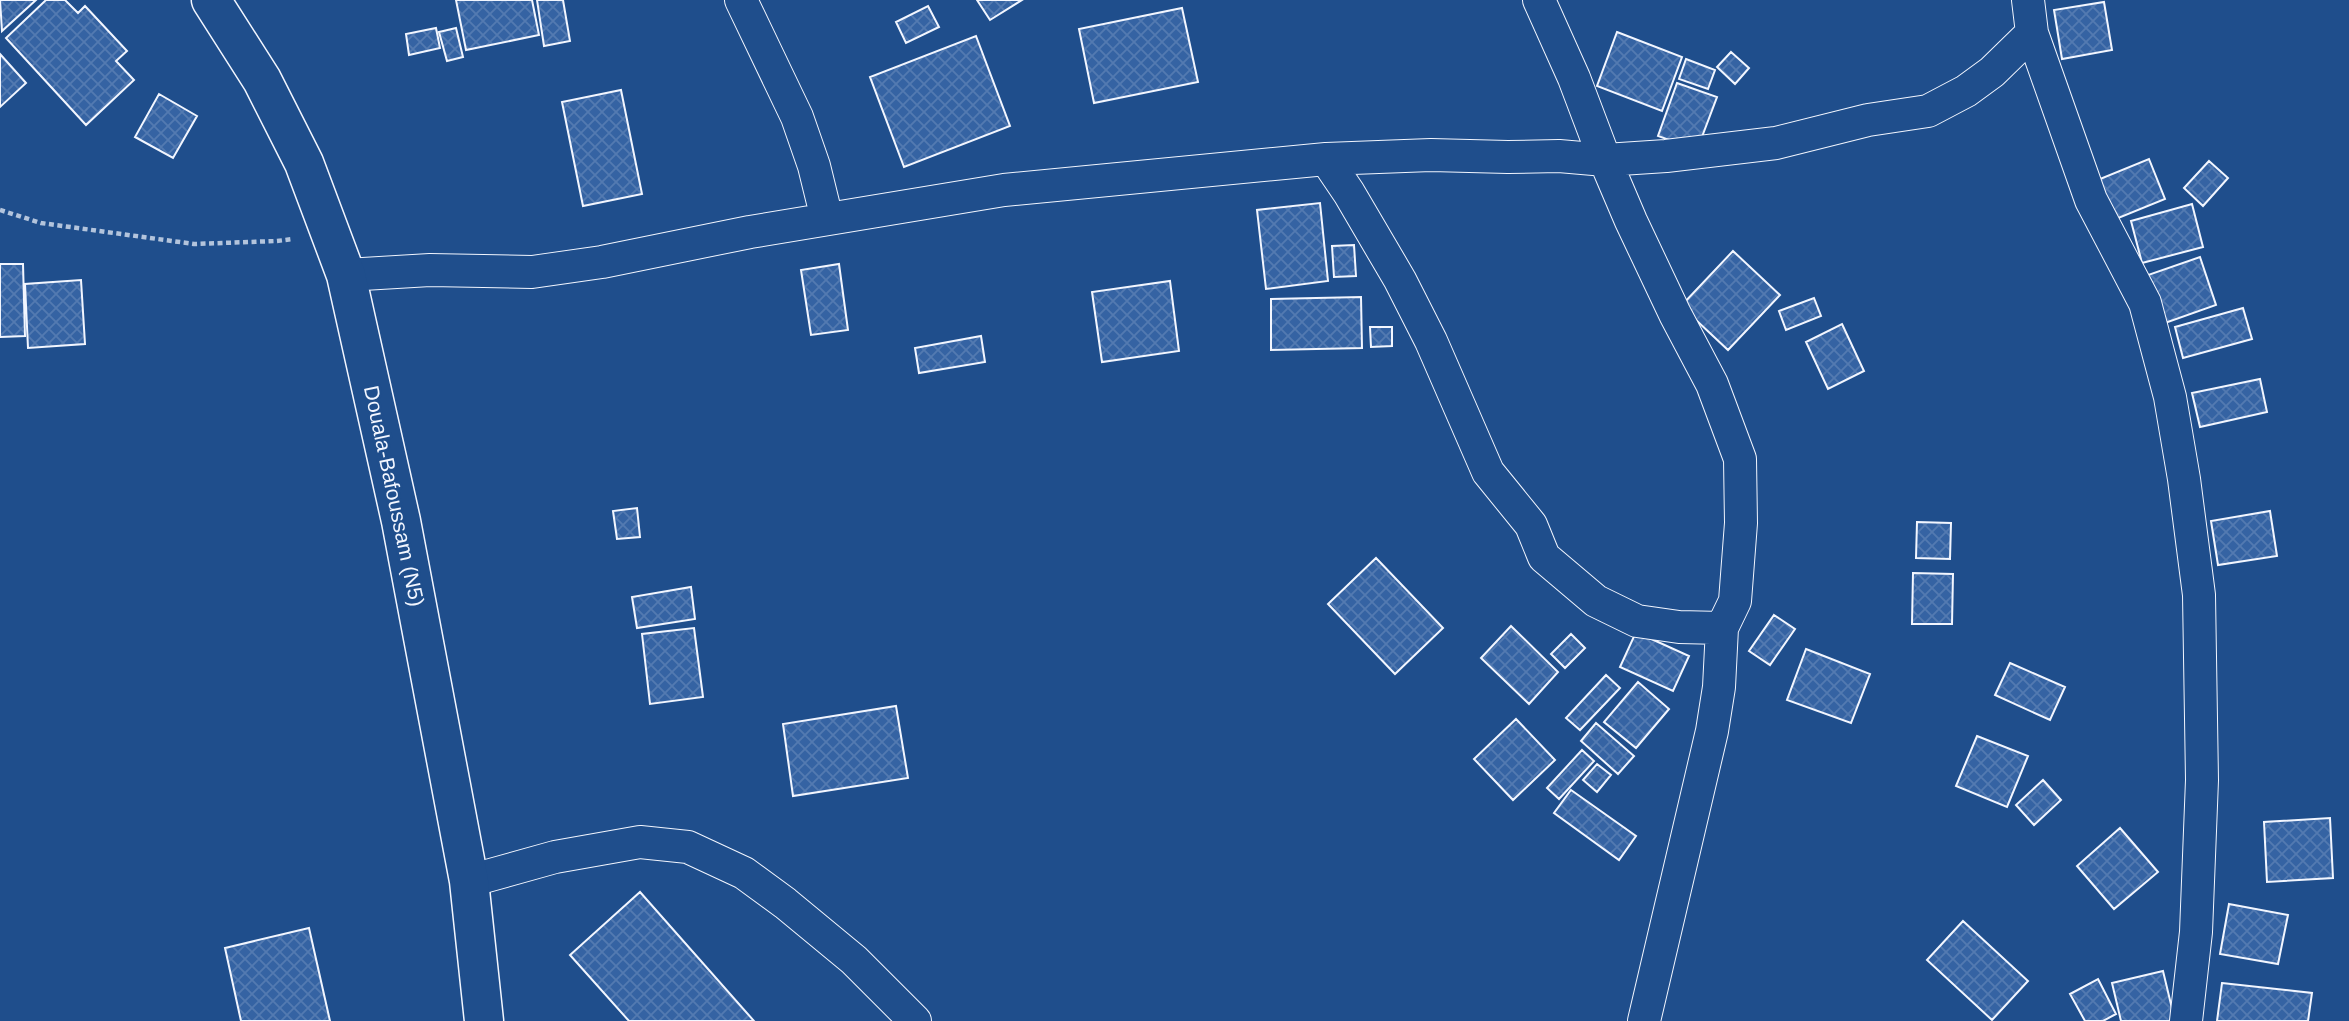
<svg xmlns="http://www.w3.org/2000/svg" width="2349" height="1021" viewBox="0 0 2349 1021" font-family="Helvetica,sans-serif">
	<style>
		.building { fill: url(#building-cross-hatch); stroke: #f2f6ff; stroke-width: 2 }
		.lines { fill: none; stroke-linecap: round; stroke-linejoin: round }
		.minor-casing { stroke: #f2f6ff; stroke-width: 34 }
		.trunk-casing { stroke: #f2f6ff; stroke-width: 41 }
		.path { stroke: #b3c4dc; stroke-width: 4.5; stroke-dasharray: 5 3.5; stroke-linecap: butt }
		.minor { stroke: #1f4e8c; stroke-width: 32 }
		.trunk { stroke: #1f4e8c; stroke-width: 38 }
		.labels { text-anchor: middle; stroke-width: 5; stroke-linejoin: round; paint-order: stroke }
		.street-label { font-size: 21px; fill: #f2f6ff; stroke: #1f4e8c }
	</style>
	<defs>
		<pattern id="building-cross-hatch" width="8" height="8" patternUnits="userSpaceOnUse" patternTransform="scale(1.75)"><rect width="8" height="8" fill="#3563a3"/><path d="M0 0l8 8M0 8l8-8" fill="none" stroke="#537ab1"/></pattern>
	</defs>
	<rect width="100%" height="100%" fill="#1f4e8c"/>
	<path class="building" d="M 0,0 L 36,0 L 2,31 Z
		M 46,0 L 65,0 L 78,13 L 85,6 L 127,51 L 116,61 L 134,80 L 86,125 L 6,38 Z
		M 456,0 L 532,0 L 539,35 L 466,50 Z
		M 537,0 L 563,0 L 570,41 L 544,46 Z
		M 977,0 L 1022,0 L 990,20 Z
		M 2104,2 L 2112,50 L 2062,59 L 2054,10 Z
		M 928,6 L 939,27 L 906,43 L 896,22 Z
		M 1182,8 L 1198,82 L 1094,103 L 1079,29 Z
		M 436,28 L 440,48 L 409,55 L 406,34 Z
		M 456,28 L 463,57 L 447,61 L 439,32 Z
		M 1617,32 L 1682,57 L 1662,111 L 1597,86 Z
		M 976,36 L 1010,126 L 904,167 L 870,77 Z
		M 1731,52 L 1749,68 L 1735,84 L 1717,67 Z
		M 0,54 L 26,83 L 0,107 Z
		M 1686,59 L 1715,70 L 1708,89 L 1679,79 Z
		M 1677,83 L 1717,97 L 1697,150 L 1658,136 Z
		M 621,90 L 642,194 L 583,206 L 562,102 Z
		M 159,94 L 197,116 L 173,158 L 135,137 Z
		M 2149,159 L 2165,199 L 2111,221 L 2095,181 Z
		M 2209,161 L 2228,178 L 2203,206 L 2184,188 Z
		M 1320,203 L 1328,281 L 1266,289 L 1257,210 Z
		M 2192,204 L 2203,247 L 2142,263 L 2131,221 Z
		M 1354,245 L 1356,276 L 1334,277 L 1332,246 Z
		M 1733,251 L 1780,295 L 1728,350 L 1681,306 Z
		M 2200,257 L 2216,305 L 2165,323 L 2148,275 Z
		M 0,264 L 23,264 L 25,336 L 0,337 Z
		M 839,264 L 848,330 L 811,335 L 801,270 Z
		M 81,280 L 85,344 L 28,348 L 25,284 Z
		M 1170,281 L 1179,351 L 1102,362 L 1092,292 Z
		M 1361,297 L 1362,348 L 1271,350 L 1271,299 Z
		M 1814,298 L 1821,316 L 1786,330 L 1779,311 Z
		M 2243,308 L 2252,339 L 2183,358 L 2175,327 Z
		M 1842,324 L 1864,371 L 1828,389 L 1806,342 Z
		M 1370,327 L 1392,327 L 1392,346 L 1371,347 Z
		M 981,336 L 985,362 L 919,373 L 915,348 Z
		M 2260,379 L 2267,412 L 2200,427 L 2192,393 Z
		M 637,508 L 640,537 L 617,539 L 613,511 Z
		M 2270,511 L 2277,556 L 2218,565 L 2211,521 Z
		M 1917,522 L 1951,523 L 1950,559 L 1916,558 Z
		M 1376,558 L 1443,628 L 1395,674 L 1328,604 Z
		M 1913,573 L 1953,574 L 1952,624 L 1912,624 Z
		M 691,587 L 695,619 L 637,628 L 632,597 Z
		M 1774,615 L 1795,629 L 1770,665 L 1749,651 Z
		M 1511,626 L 1558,672 L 1529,704 L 1481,658 Z
		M 694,628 L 703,697 L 650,704 L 642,634 Z
		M 1636,632 L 1689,656 L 1673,691 L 1620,667 Z
		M 1571,634 L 1585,648 L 1565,668 L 1551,654 Z
		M 1806,649 L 1870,674 L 1851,723 L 1787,700 Z
		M 2010,663 L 2065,687 L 2050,720 L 1995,695 Z
		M 1606,675 L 1620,688 L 1580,730 L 1566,718 Z
		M 1638,682 L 1669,709 L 1636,748 L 1604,722 Z
		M 896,706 L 908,778 L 793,796 L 783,724 Z
		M 1516,719 L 1555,760 L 1513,800 L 1474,759 Z
		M 1596,723 L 1634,756 L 1618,774 L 1581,741 Z
		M 1977,736 L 2028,756 L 2007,807 L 1956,786 Z
		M 1582,750 L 1594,761 L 1559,799 L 1547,788 Z
		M 1597,764 L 1611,775 L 1597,792 L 1583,780 Z
		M 2043,780 L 2061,800 L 2034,825 L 2016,805 Z
		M 1571,790 L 1636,836 L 1619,860 L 1554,813 Z
		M 2330,818 L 2333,878 L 2267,882 L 2264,822 Z
		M 2120,828 L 2158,872 L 2114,909 L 2077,866 Z
		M 640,892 L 754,1021 L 629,1021 L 570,955 Z
		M 2229,904 L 2288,915 L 2278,964 L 2220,954 Z
		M 1963,921 L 2028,981 L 1992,1020 L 1927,960 Z
		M 309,928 L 330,1021 L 241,1021 L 225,948 Z
		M 2163,971 L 2175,1021 L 2121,1021 L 2112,983 Z
		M 2098,979 L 2116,1014 L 2103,1021 L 2085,1021 L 2070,994 Z
		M 2222,983 L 2312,993 L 2308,1021 L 2217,1021 Z"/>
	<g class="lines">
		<g class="minor-casing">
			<path id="minor" d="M 741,0 L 797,117 L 814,166 L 827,219
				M 1539,0 L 1574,78 L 1605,160 L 1631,221 L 1675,314 L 1712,384 L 1740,459 L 1741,523 L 1735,601 L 1722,628 L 1719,687 L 1712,731 L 1644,1021
				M 2028,0 L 2032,33 L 2091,200 L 2145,303 L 2170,397 L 2184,479 L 2199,595 L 2202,780 L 2196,932 L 2186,1021
				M 1326,159 L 1349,193 L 1400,280 L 1431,341 L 1488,472 L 1531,525 L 1544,557 L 1596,601 L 1637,621 L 1679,627 L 1722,628
				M 346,275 L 430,270 L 532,272 L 602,262 L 750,232 L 1004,190 L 1326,159 L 1431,155 L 1508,157 L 1559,156 L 1605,160 L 1666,156 L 1776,143 L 1868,120 L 1928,111 L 1966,91 L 1992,72 L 2032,33
				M 469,881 L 555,857 L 640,842 L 688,847 L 744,873 L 785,903 L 854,960 L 915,1021"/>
		</g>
		<g class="trunk-casing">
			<path id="trunk" d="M 211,0 L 262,80 L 304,163 L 346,275 L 401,521 L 469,881 L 484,1021"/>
		</g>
		<path class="path" d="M 0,210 L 41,223 L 194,244 L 277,241 L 293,239"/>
		<use href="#minor" class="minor"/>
		<use href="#trunk" class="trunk"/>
	</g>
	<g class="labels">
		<g class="street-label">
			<text transform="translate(394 496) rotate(78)" y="7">Douala-Bafoussam (N5)</text>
		</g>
	</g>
</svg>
